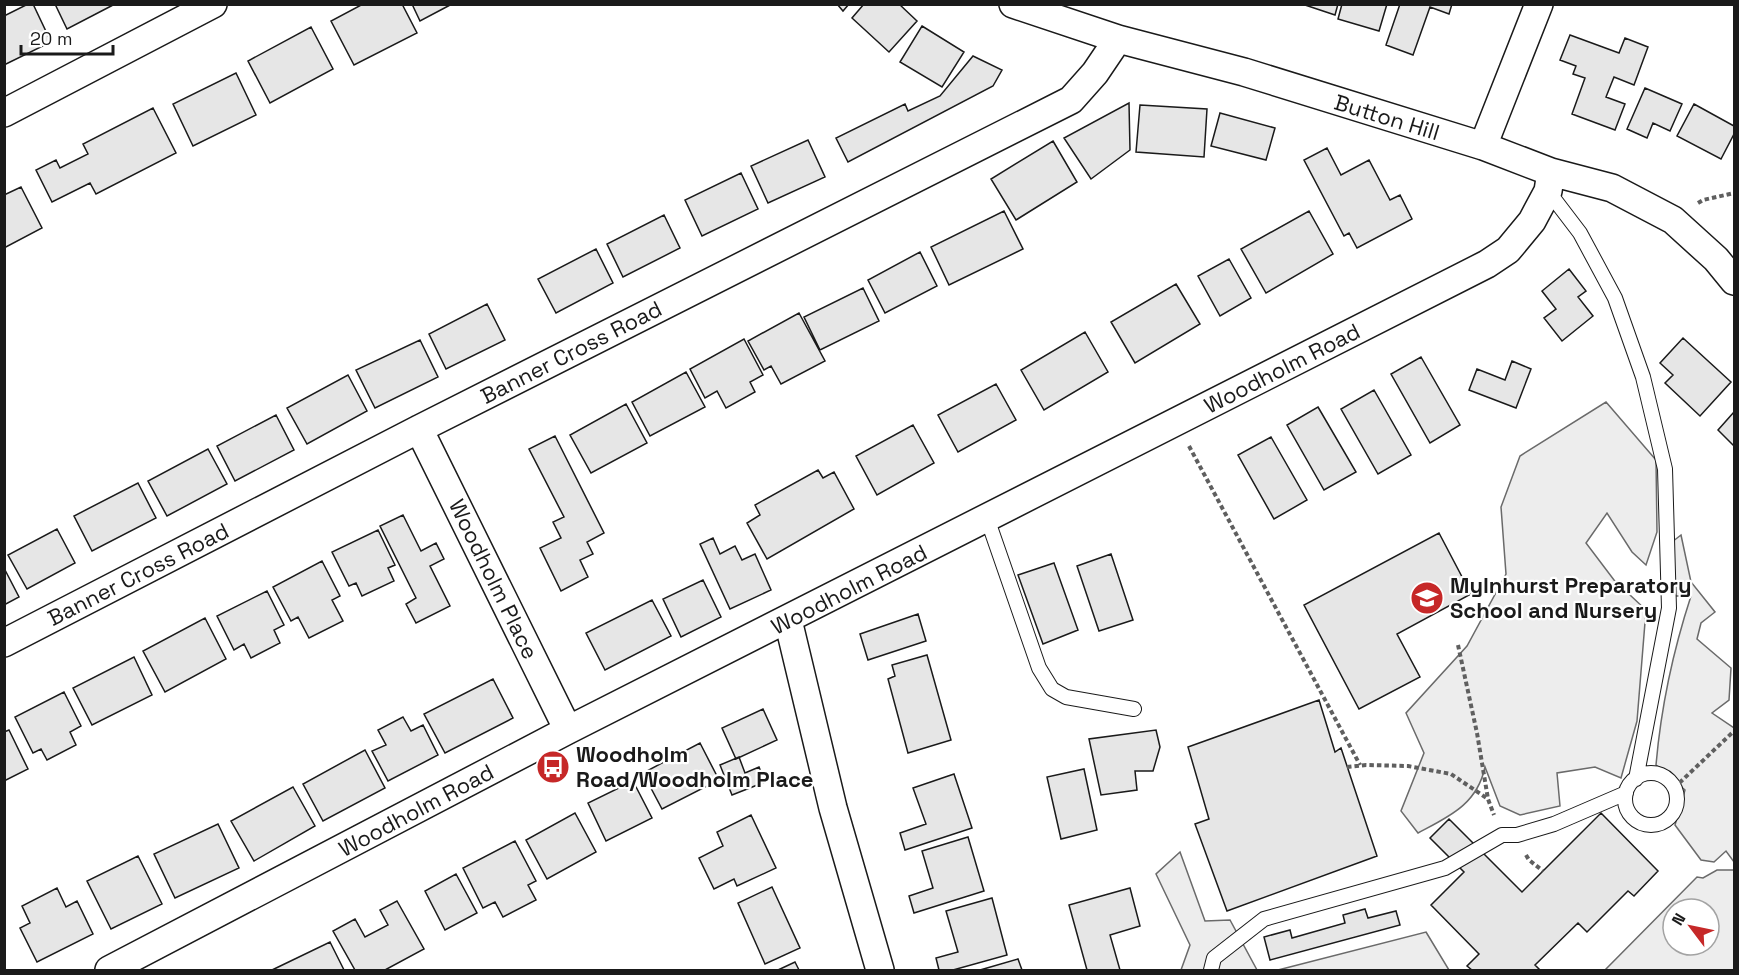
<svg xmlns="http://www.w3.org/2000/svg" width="1739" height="975" viewBox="0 0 1739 975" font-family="'Space Grotesk',sans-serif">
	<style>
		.green { fill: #ededed; stroke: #6a6a6a; stroke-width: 1.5; fill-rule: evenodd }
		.building { fill: #e6e6e6; stroke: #1a1a1a; stroke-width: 1.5 }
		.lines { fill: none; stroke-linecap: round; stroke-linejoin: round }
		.service-casing { stroke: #1a1a1a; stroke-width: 16 }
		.minor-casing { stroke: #1a1a1a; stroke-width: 30 }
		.path { stroke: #5f5f5f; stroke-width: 4; stroke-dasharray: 4.5 3; stroke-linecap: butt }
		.service { stroke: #fff; stroke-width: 14 }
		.minor { stroke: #fff; stroke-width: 27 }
		.labels { text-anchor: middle; stroke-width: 4.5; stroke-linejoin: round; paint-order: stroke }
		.street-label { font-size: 22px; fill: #1a1a1a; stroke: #fff }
		.poi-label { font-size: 22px; font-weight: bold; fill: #1a1a1a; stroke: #fff; text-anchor: start }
	</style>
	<rect width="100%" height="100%" fill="#fff"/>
	<path class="green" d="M 1606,402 L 1656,460 L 1657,532 L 1646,565 L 1632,552 L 1607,513 L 1586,543 L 1614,580 L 1646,610 L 1637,721 L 1621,778 L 1595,767 L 1557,773 L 1560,806 L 1520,815 L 1500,806 L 1485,767 C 1477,805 1448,817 1418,833 L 1401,811 L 1424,753 L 1406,713 L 1467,646 L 1506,574 L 1501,507 L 1520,456 Z
		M 1681,535 L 1691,582 L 1715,612 L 1701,623 L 1697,639 L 1731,668 L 1729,700 L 1712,713 L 1734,728 L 1734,862 L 1726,851 L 1714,862 L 1701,860 L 1675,825 L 1685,790 L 1656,765 C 1661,707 1673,651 1691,596 L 1675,596 L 1672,542 Z
		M 1180,852 L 1205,921 L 1230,920 L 1257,970 L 1181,970 L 1190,945 L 1156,874 Z
		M 1717,870 L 1734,870 L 1734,970 L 1605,970 L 1697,877 L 1703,878 ZM 1673,909 L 1709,909 L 1709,945 L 1673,945 Z
		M 1426,932 L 1449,970 L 1278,970 Z"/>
	<path class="building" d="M 28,4 L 33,4 L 51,42 L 4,65 L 4,16 Z
		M 55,4 L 115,4 L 67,29 Z
		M 363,4 L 402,4 L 417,33 L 354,65 L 331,21 Z
		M 412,4 L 452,4 L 420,21 Z
		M 837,4 L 849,4 L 843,11 Z
		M 864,4 L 899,4 L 917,21 L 889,52 L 852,18 Z
		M 1302,4 L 1338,4 L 1335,15 Z
		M 1342,4 L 1387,4 L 1379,31 L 1338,19 Z
		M 1400,4 L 1452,4 L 1449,14 L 1430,7 L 1413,55 L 1386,45 Z
		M 922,26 L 964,52 L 942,87 L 900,62 Z
		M 311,27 L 333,69 L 270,103 L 248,61 Z
		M 1570,35 L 1619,53 L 1625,38 L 1648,47 L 1634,85 L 1614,77 L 1606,97 L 1625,104 L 1615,130 L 1572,114 L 1585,78 L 1573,74 L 1576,66 L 1560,60 Z
		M 973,56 L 1002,70 L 993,86 L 848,162 L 836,138 L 905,104 L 908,111 L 940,96 Z
		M 236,73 L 256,115 L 193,146 L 173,104 Z
		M 1645,88 L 1682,104 L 1670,131 L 1653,123 L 1647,138 L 1627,129 Z
		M 1129,103 L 1130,150 L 1091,179 L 1064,138 Z
		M 1694,104 L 1734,126 L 1734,134 L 1721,159 L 1677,136 Z
		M 1140,105 L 1207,109 L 1204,157 L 1136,152 Z
		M 153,108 L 176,153 L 96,194 L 90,183 L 52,202 L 36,170 L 56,160 L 60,168 L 88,154 L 83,144 Z
		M 1220,113 L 1275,128 L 1266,160 L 1211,146 Z
		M 808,140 L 825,177 L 768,203 L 751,166 Z
		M 1053,141 L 1077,182 L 1016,220 L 991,179 Z
		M 1327,148 L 1341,175 L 1369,160 L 1390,200 L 1400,195 L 1412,219 L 1357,248 L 1349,233 L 1344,236 L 1304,160 Z
		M 741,173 L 758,209 L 702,236 L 685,200 Z
		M 21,187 L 42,228 L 4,248 L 4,195 Z
		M 1004,211 L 1023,249 L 949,285 L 931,247 Z
		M 1309,211 L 1333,254 L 1266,293 L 1241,249 Z
		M 664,215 L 680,248 L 623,277 L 607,244 Z
		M 596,249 L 613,283 L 556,313 L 538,279 Z
		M 920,252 L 937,286 L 885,313 L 868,280 Z
		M 1229,259 L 1251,298 L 1220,316 L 1198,276 Z
		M 1569,269 L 1586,291 L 1578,297 L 1593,316 L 1562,341 L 1544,318 L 1556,309 L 1542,291 Z
		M 1176,284 L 1200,324 L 1135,363 L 1111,322 Z
		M 863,288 L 879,321 L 820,350 L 804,317 Z
		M 487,304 L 505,340 L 446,369 L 429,334 Z
		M 799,313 L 825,361 L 781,384 L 771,366 L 764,370 L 748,341 Z
		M 1085,332 L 1108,372 L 1044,410 L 1021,370 Z
		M 1683,338 L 1731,382 L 1700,416 L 1665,383 L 1673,375 L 1660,363 Z
		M 744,339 L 763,375 L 750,382 L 755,392 L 726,408 L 717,391 L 705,398 L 690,369 Z
		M 420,340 L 438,377 L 375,408 L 356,370 Z
		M 1421,357 L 1460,425 L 1430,443 L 1391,374 Z
		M 1512,361 L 1531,369 L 1516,408 L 1469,390 L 1477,369 L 1505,380 Z
		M 686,372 L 705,407 L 650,436 L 632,402 Z
		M 348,375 L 367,411 L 307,444 L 287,408 Z
		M 996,384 L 1016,420 L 958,452 L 938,415 Z
		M 1374,390 L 1411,455 L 1378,474 L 1341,409 Z
		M 626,404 L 647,443 L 591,473 L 570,435 Z
		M 1318,407 L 1356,472 L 1324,490 L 1287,425 Z
		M 1734,412 L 1734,446 L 1718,430 Z
		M 276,415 L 294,450 L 235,481 L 217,446 Z
		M 913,425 L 934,463 L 877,495 L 856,456 Z
		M 555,436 L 604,533 L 587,542 L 593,554 L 580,560 L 588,577 L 561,591 L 540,548 L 561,538 L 553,522 L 564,517 L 529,449 Z
		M 1271,437 L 1307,500 L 1274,519 L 1238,455 Z
		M 208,449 L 227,484 L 167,516 L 148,481 Z
		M 818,470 L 823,478 L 834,472 L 854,509 L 767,559 L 747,523 L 760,515 L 755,505 Z
		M 138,483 L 156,518 L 92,551 L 74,516 Z
		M 403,515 L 421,551 L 436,543 L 444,559 L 430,566 L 450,606 L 416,623 L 406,604 L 416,598 L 380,526 Z
		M 57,529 L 75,563 L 27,589 L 8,555 Z
		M 378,530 L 395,565 L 388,568 L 394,581 L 362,596 L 356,583 L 349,586 L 332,552 Z
		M 1439,533 L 1471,594 L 1397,634 L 1420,677 L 1359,709 L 1304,605 Z
		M 713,538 L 720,554 L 735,546 L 742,560 L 755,554 L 771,590 L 730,609 L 700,544 Z
		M 1111,554 L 1133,620 L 1099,631 L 1077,566 Z
		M 322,561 L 340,596 L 332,600 L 343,621 L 309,638 L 298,617 L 291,621 L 273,587 Z
		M 1054,563 L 1078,630 L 1043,644 L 1018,575 Z
		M 4,568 L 19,597 L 4,605 Z
		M 703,580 L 721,617 L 681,637 L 663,599 Z
		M 267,591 L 284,625 L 274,630 L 280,643 L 251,658 L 244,644 L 234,650 L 217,616 Z
		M 652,600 L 671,636 L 605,670 L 586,633 Z
		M 918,614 L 926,641 L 868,660 L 860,634 Z
		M 205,618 L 226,659 L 165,692 L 143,651 Z
		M 927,655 L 951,740 L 908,753 L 888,679 L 895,676 L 892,665 Z
		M 134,657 L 152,695 L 92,725 L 73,688 Z
		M 493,679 L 513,718 L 445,753 L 424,714 Z
		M 64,692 L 81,726 L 70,732 L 76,745 L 47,760 L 41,749 L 33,753 L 15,717 Z
		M 1319,700 L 1335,752 L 1341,748 L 1377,856 L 1227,911 L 1195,824 L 1209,819 L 1188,747 Z
		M 763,709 L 777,740 L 736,759 L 722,728 Z
		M 403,717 L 411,731 L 423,725 L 438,755 L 388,781 L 372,751 L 386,745 L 378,730 Z
		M 9,730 L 28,769 L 4,781 L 4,732 Z
		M 1156,730 L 1160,747 L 1153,771 L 1135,771 L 1137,790 L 1101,795 L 1089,739 Z
		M 700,743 L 719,780 L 662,809 L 643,773 Z
		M 365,750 L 385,788 L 323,821 L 303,784 Z
		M 739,757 L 745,773 L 759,767 L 765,782 L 732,795 L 720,765 Z
		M 1084,769 L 1097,830 L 1061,839 L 1047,777 Z
		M 954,774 L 972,828 L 905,850 L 900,833 L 926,824 L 913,788 Z
		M 633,781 L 652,818 L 606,841 L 588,803 Z
		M 293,787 L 315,826 L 254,861 L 231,821 Z
		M 575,813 L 596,852 L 547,879 L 526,840 Z
		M 1601,813 L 1658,871 L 1634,896 L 1628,891 L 1587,932 L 1578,923 L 1535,965 L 1540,970 L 1472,970 L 1467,966 L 1479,954 L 1431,905 L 1464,872 L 1430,838 L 1449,819 L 1522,892 Z
		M 751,815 L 776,868 L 737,886 L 734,879 L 714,889 L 699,858 L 723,846 L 717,832 Z
		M 218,824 L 239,868 L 175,898 L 154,854 Z
		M 968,837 L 984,891 L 914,913 L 909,896 L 933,888 L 922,851 Z
		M 515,841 L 536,881 L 528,885 L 536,900 L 503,917 L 495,902 L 483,908 L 463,868 Z
		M 138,856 L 162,904 L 111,929 L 87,881 Z
		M 456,874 L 477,913 L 445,930 L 425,891 Z
		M 772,887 L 800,948 L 765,964 L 738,903 Z
		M 57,888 L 66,907 L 77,901 L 93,934 L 37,962 L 20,928 L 30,923 L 22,906 Z
		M 1130,888 L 1140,926 L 1110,935 L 1120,970 L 1087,970 L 1069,905 Z
		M 992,898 L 1007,955 L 953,970 L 939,970 L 936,958 L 958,952 L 946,911 Z
		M 397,901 L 424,949 L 385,970 L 355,970 L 333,931 L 355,919 L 365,937 L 388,925 L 380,910 Z
		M 1365,909 L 1368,918 L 1396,911 L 1400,925 L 1270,960 L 1264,937 L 1290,930 L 1292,938 L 1345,923 L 1343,915 Z
		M 330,942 L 344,970 L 272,970 Z
		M 1018,959 L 1022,970 L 980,970 Z
		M 795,962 L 799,970 L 778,970 Z"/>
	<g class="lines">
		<g class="service-casing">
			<path id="service" d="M 1548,191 L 1580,233 L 1615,298 L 1643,377 L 1665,469 L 1669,608 L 1636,779
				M 987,518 L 1039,668 L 1052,689 L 1066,697 L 1134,709
				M1625 799a26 26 0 1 1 52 0a26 26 0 1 1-52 0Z
				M 1211,970 L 1214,958 L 1264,919 L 1445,868 L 1502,835 L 1517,835 L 1554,824 L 1626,793"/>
		</g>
		<g class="minor-casing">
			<path id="minor" d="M 1013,4 L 1118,39 L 1244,72 L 1483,146 L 1551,172 L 1612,188 L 1673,220 L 1716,259 L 1734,281
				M 4,113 L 213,4
				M 1483,146 L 1539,4
				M 419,429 L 568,730
				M 788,620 L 833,808 L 880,970
				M 4,643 L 419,429 L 1071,100 L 1095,73 L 1118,39
				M 109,970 L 568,730 L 1487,264 L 1508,250 L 1532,221 L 1548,191 L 1551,172"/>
		</g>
		<path class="path" d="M 1698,203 L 1703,200 L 1734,193
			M 1189,446 L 1360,765
			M 1458,645 L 1477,733 L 1488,799
			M 1347,767 L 1366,765 L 1408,766 L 1451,774 L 1488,799 L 1494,815
			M 1674,788 L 1733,732
			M 1526,855 L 1529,860 L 1543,871"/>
		<use href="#service" class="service"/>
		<use href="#minor" class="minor"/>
	</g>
	<defs>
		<g id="school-disc" transform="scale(1.725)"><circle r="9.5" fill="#c62828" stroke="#fff"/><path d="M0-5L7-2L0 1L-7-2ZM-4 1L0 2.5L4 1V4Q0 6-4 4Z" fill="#fff"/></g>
		<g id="bus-disc" transform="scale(1.725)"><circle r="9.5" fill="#c62828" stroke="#fff"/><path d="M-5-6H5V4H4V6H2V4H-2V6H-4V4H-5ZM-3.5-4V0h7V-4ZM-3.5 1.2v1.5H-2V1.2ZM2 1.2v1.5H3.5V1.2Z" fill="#fff"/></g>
	</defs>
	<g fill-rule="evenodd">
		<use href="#school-disc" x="1427" y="598"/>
		<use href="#bus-disc" x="553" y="767"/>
	</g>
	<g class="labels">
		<g class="street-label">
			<text transform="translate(1387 117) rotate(17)" y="8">Button Hill</text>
			<text transform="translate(571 352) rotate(-27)" y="8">Banner Cross Road</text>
			<text transform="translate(1282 368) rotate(-27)" y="8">Woodholm Road</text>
			<text transform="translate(138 574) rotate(-27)" y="8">Banner Cross Road</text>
			<text transform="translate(494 579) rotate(64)" y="8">Woodholm Place</text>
			<text transform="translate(849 589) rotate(-27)" y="8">Woodholm Road</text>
			<text transform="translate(416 810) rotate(-28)" y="8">Woodholm Road</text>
		</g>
		<g class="poi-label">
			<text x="1450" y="593">Mylnhurst Preparatory<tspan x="1450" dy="25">School and Nursery</tspan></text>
			<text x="576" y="762">Woodholm<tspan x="576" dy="25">Road/Woodholm Place</tspan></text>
		</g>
	</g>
	<rect width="1739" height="975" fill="none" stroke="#1a1a1a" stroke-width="12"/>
	<g transform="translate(1691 927) rotate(302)"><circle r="28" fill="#ffffff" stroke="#a3a3a3" stroke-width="1.5"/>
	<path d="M0-4.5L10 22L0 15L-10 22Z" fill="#c62828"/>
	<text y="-9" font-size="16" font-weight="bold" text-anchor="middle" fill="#1a1a1a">N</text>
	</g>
	<path d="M21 45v9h92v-9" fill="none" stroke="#1a1a1a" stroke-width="3"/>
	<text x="30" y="45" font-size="18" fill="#1a1a1a" stroke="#ffffff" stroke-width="4.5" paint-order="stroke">20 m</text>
</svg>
